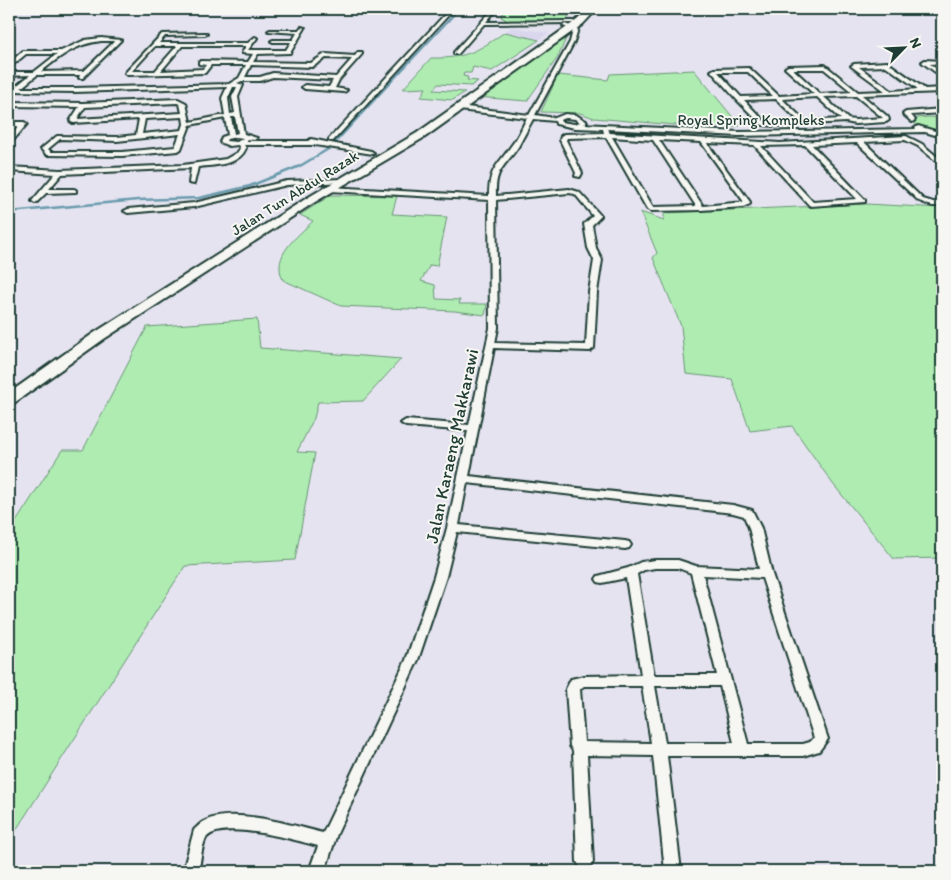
<svg xmlns="http://www.w3.org/2000/svg" width="951" height="880" viewBox="0 0 951 880" font-family="Itim,sans-serif">
	<style>
		.built { fill: #d9d6ee }
		.green { fill: #afecb2; stroke: #679473 }
		.lines { fill: none; stroke-linecap: round; stroke-linejoin: round }
		.stream-far1 { stroke: #6a9bad; stroke-width: 2 }
		.stream { stroke: #6a9bad; stroke-width: 2.5 }
		.minor-casing { stroke: #1f3d34; stroke-width: 4 }
		.primary-casing { stroke: #1f3d34; stroke-width: 4 }
		.minor { fill: #f6f6f2; fill-rule: evenodd }
		.primary { fill: #f6f6f2; fill-rule: evenodd }
		.labels { text-anchor: middle; stroke-width: 4; stroke-linejoin: round; paint-order: stroke }
		.far-street-label { font-size: 15px; fill: #1f3d34; stroke: #f6f6f2 }
		.street-label { font-size: 18px; fill: #1f3d34; stroke: #f6f6f2 }
	</style>
	<rect width="100%" height="100%" fill="#e5e3f0"/>
	<filter id="ink" filterUnits="userSpaceOnUse"><feTurbulence type="fractalNoise" baseFrequency=".02" numOctaves="2"/><feDisplacementMap in="SourceGraphic" scale="10" xChannelSelector="R" yChannelSelector="G"/><feConvolveMatrix kernelMatrix="1 2 1 2 8 2 1 2 1" color-interpolation-filters="sRGB"/></filter>
	<g filter="url(#ink)">
		<path class="built" d="M 512,27 L 549,33 L 539,40 L 505,32 Z"/>
		<path class="green" d="M 516,9 L 551,9 L 551,15 L 569,15 L 567,21 L 508,21 L 501,17 L 505,10 Z
			M 570,29 L 558,57 L 527,101 L 476,97 Z
			M 505,32 L 539,40 L 492,71 L 473,67 L 471,73 L 464,73 L 463,76 L 468,77 L 467,80 L 478,81 L 471,86 L 438,84 L 433,90 L 465,92 L 453,100 L 421,97 L 426,88 L 403,89 L 431,58 C 465,59 478,51 505,32 Z
			M 694,70 L 740,126 L 699,127 L 594,118 L 580,113 L 541,112 L 558,75 L 608,80 L 610,74 Z
			M 929,117 L 942,118 L 942,133 L 924,130 L 914,123 L 917,118 Z
			M 331,195 L 397,196 L 392,214 L 447,217 L 437,266 L 430,265 L 421,281 L 435,285 L 436,299 L 460,300 L 459,304 L 487,304 L 485,315 L 455,311 L 341,306 L 283,280 C 271,255 297,237 313,221 L 300,215 Z
			M 866,204 L 942,208 L 942,558 L 894,559 L 833,484 L 792,426 L 750,431 L 732,379 L 686,374 L 681,326 L 653,258 L 657,253 L 640,212 L 664,220 L 664,213 Z
			M 257,319 L 260,348 L 401,359 L 363,401 L 318,402 L 314,418 L 297,452 L 315,453 L 295,560 L 185,566 L 9,841 L 9,533 L 62,450 L 83,450 L 147,327 Z"/>
		<g class="lines">
			<path class="stream-far1" d="M 374,100 L 459,9"/>
			<path class="stream" d="M 9,212 L 138,200 L 199,198 L 250,186 L 300,166 L 330,148 L 375,99"/>
			<g class="minor-casing">
				<path id="minor" d="M 450,9 L 454,9 L 333,141 L 329,141 L 329,139 Z
					M 493,9 L 497,9 L 486,22 L 573,21 L 575,22 L 573,23 L 484,24 L 458,54 L 454,54 L 454,52 Z
					M 591,9 L 644,9 L 642,10 L 593,10 Z
					M 565,24 L 578,29 L 574,42 L 535,115 L 555,118 L 565,114 L 576,115 L 586,121 L 587,122 L 584,124 L 739,132 L 916,129 L 915,128 L 918,126 L 942,133 L 942,137 L 925,132 L 739,136 L 607,129 L 610,133 L 780,143 L 906,136 L 922,144 L 942,161 L 942,166 L 918,146 L 905,140 L 864,142 L 923,199 L 933,202 L 942,202 L 942,206 L 932,206 L 919,201 L 857,143 L 812,145 L 865,200 L 865,202 L 811,206 L 809,205 L 754,145 L 707,143 L 750,202 L 750,204 L 743,207 L 701,210 L 651,211 L 647,209 L 606,137 L 567,138 L 566,140 L 582,173 L 580,177 L 575,176 L 576,173 L 560,140 L 561,136 L 564,134 L 604,133 L 603,129 L 575,128 L 556,124 L 555,121 L 533,119 C 528,128 523,138 518,147 C 504,168 495,168 496,196 L 569,189 L 579,192 L 601,216 L 592,225 L 596,248 L 602,260 L 597,292 L 594,348 L 590,351 L 494,348 L 469,476 L 733,505 L 752,510 L 761,528 L 772,574 L 828,739 L 819,751 L 803,756 L 667,756 L 681,871 L 665,871 L 653,756 L 587,755 L 593,862 L 590,867 L 585,870 L 580,867 L 577,862 L 573,751 L 570,746 L 566,689 L 571,679 L 584,676 L 641,675 L 626,578 L 602,583 L 598,582 L 596,579 L 598,576 L 628,568 L 641,562 L 655,560 L 678,560 L 696,566 L 759,569 L 749,528 L 744,516 L 733,513 L 467,483 L 459,525 L 625,541 L 629,542 L 631,545 L 629,548 L 625,549 L 457,532 L 446,577 L 418,660 L 337,834 L 325,871 L 309,871 L 318,846 C 296,840 224,820 207,837 C 202,843 200,863 199,871 L 183,871 L 194,830 C 197,827 200,824 203,822 C 230,806 293,825 323,833 L 406,660 L 434,577 L 447,528 L 468,431 L 406,426 L 401,423 L 406,420 L 469,425 L 490,328 L 489,200 L 330,191 L 327,189 L 330,187 L 489,196 C 489,168 497,167 511,146 C 518,138 522,127 527,118 L 459,110 L 456,108 L 459,106 L 529,115 L 570,42 L 573,30 L 563,26 ZM 566,118 L 575,119 L 580,122 L 574,124 L 561,122 L 560,120 ZM 612,137 L 653,140 L 696,206 L 653,207 ZM 659,140 L 701,142 L 744,202 L 703,206 ZM 805,145 L 806,146 L 857,199 L 813,202 L 761,146 ZM 569,193 L 575,194 L 593,216 L 584,224 L 588,248 L 594,260 L 589,292 L 586,345 L 495,343 L 498,328 L 496,200 ZM 655,568 L 678,568 L 691,573 L 717,675 L 654,675 L 637,574 L 644,570 ZM 703,575 L 762,578 L 814,738 L 810,742 L 803,744 L 748,744 ZM 584,686 L 642,686 L 651,743 L 584,742 L 580,689 ZM 655,686 L 720,686 L 734,743 L 665,743 Z
					M 301,27 L 305,28 L 290,53 L 258,54 L 253,62 L 311,63 L 325,54 L 355,56 L 358,52 L 362,52 L 362,54 L 339,80 L 335,88 L 347,90 L 344,92 L 305,89 L 302,87 L 305,85 L 329,87 L 333,80 L 273,77 L 260,81 L 242,81 L 237,83 L 243,85 L 238,97 L 244,134 L 257,138 L 254,140 L 248,139 L 246,141 L 308,141 L 311,139 L 371,151 L 374,153 L 373,154 L 315,145 L 244,145 L 246,148 C 239,166 214,165 198,167 L 194,184 L 189,183 L 191,168 L 62,174 L 49,189 L 74,189 L 76,190 L 76,192 L 46,193 L 37,202 L 35,203 L 32,201 L 55,174 L 9,171 L 9,167 L 60,170 L 183,165 L 226,159 L 238,152 L 240,148 L 238,145 L 229,146 L 220,142 L 222,137 L 228,135 L 225,118 L 190,125 L 181,149 L 178,151 L 122,156 L 47,155 L 41,149 L 57,136 L 117,137 L 136,135 L 139,119 L 73,123 L 70,121 L 79,107 L 9,106 L 9,102 L 83,103 L 178,99 L 186,103 L 190,122 L 225,115 L 222,98 L 227,87 L 75,92 L 9,91 L 9,87 L 15,87 L 30,75 L 9,76 L 9,72 L 34,72 L 57,54 L 26,54 L 9,68 L 9,63 L 23,51 L 61,51 L 85,40 L 101,38 L 121,40 L 83,78 L 79,78 L 80,75 L 37,75 L 21,88 L 75,88 L 229,84 L 239,78 L 246,65 L 211,65 L 205,73 L 128,75 L 125,73 L 162,34 L 205,33 L 207,34 L 205,35 L 165,36 L 159,43 L 248,43 L 255,37 L 257,38 L 248,50 L 286,50 L 291,42 L 273,42 L 271,41 L 273,40 L 293,40 L 297,33 L 268,31 L 270,30 L 299,30 ZM 101,41 L 115,41 L 84,71 L 41,72 C 60,56 76,44 101,41 ZM 155,46 L 177,46 L 155,71 L 132,71 ZM 182,46 L 246,46 L 242,53 L 253,54 L 248,62 L 201,61 L 199,62 L 199,64 L 206,65 L 203,69 L 161,71 ZM 326,58 L 352,59 L 336,77 L 273,73 L 260,77 L 245,77 L 251,65 L 312,67 ZM 233,87 L 237,87 L 232,97 L 235,113 L 230,114 L 228,98 ZM 177,103 L 180,104 L 182,113 L 77,119 L 85,107 ZM 183,117 L 184,124 L 182,130 L 142,134 L 145,119 ZM 231,117 L 235,117 L 238,133 L 234,134 ZM 180,134 L 175,147 L 122,152 L 51,152 L 48,149 L 60,139 L 117,141 ZM 236,137 L 243,138 L 237,142 L 226,141 L 227,139 Z
					M 925,60 L 942,61 L 942,63 L 930,64 L 942,73 L 942,77 L 923,63 L 922,62 Z
					M 887,62 L 925,89 L 942,88 L 942,92 L 862,95 L 888,117 L 889,120 L 886,122 L 855,124 L 846,122 L 776,126 L 762,125 L 737,100 L 711,71 L 714,69 L 749,68 L 779,96 L 814,94 L 785,68 L 788,66 L 825,65 L 858,92 L 885,91 L 851,66 L 854,64 ZM 886,66 L 918,89 L 892,91 L 859,67 ZM 793,69 L 824,69 L 852,92 L 820,94 ZM 718,72 L 748,72 L 773,96 L 741,97 ZM 856,96 L 883,118 L 855,120 L 848,119 L 824,97 ZM 817,97 L 841,119 L 805,121 L 782,99 ZM 776,99 L 799,121 L 764,121 L 744,100 Z
					M 942,109 L 942,113 L 911,115 L 915,120 L 912,122 L 903,114 L 906,112 Z
					M 9,122 L 24,122 L 27,124 L 11,143 L 9,144 L 9,138 L 19,126 L 9,126 Z
					M 343,179 L 346,181 L 345,182 L 287,185 L 194,207 L 128,213 L 124,211 L 128,209 L 194,203 L 287,181 Z"/>
			</g>
			<g class="primary-casing">
				<path id="primary" d="M 589,9 L 597,9 L 583,24 L 425,137 L 315,202 L 104,339 L 14,403 L 9,405 L 9,393 L 94,333 L 307,198 L 417,133 L 577,20 Z"/>
			</g>
			<use href="#minor" class="minor"/>
			<use href="#primary" class="primary"/>
		</g>
	</g>
	<g class="labels">
		<g class="far-street-label">
			<text x="751" y="125">Royal Spring Kompleks</text>
			<text transform="translate(295 193) rotate(-32)" y="5">Jalan Tun Abdul Razak</text>
		</g>
		<g class="street-label">
			<text transform="translate(452 446) rotate(-78)" y="6">Jalan Karaeng Makkarawi</text>
		</g>
	</g>
	<rect width="951" height="880" fill="none" stroke="#f6f6f2" stroke-width="30"/>
	<rect x="15" y="15" width="921" height="850" fill="none" stroke="#1f3d34" stroke-width="2" filter="url(#ink)"/>
	<g transform="translate(904 48) rotate(66)" stroke="#f6f6f2" stroke-width="4" paint-order="stroke">
	<path d="M0-4L9 19L0 12L-9 19Z" fill="#1f3d34"/>
	<text y="-8" font-size="14" font-weight="bold" text-anchor="middle" fill="#1f3d34">N</text>
	</g>
</svg>
